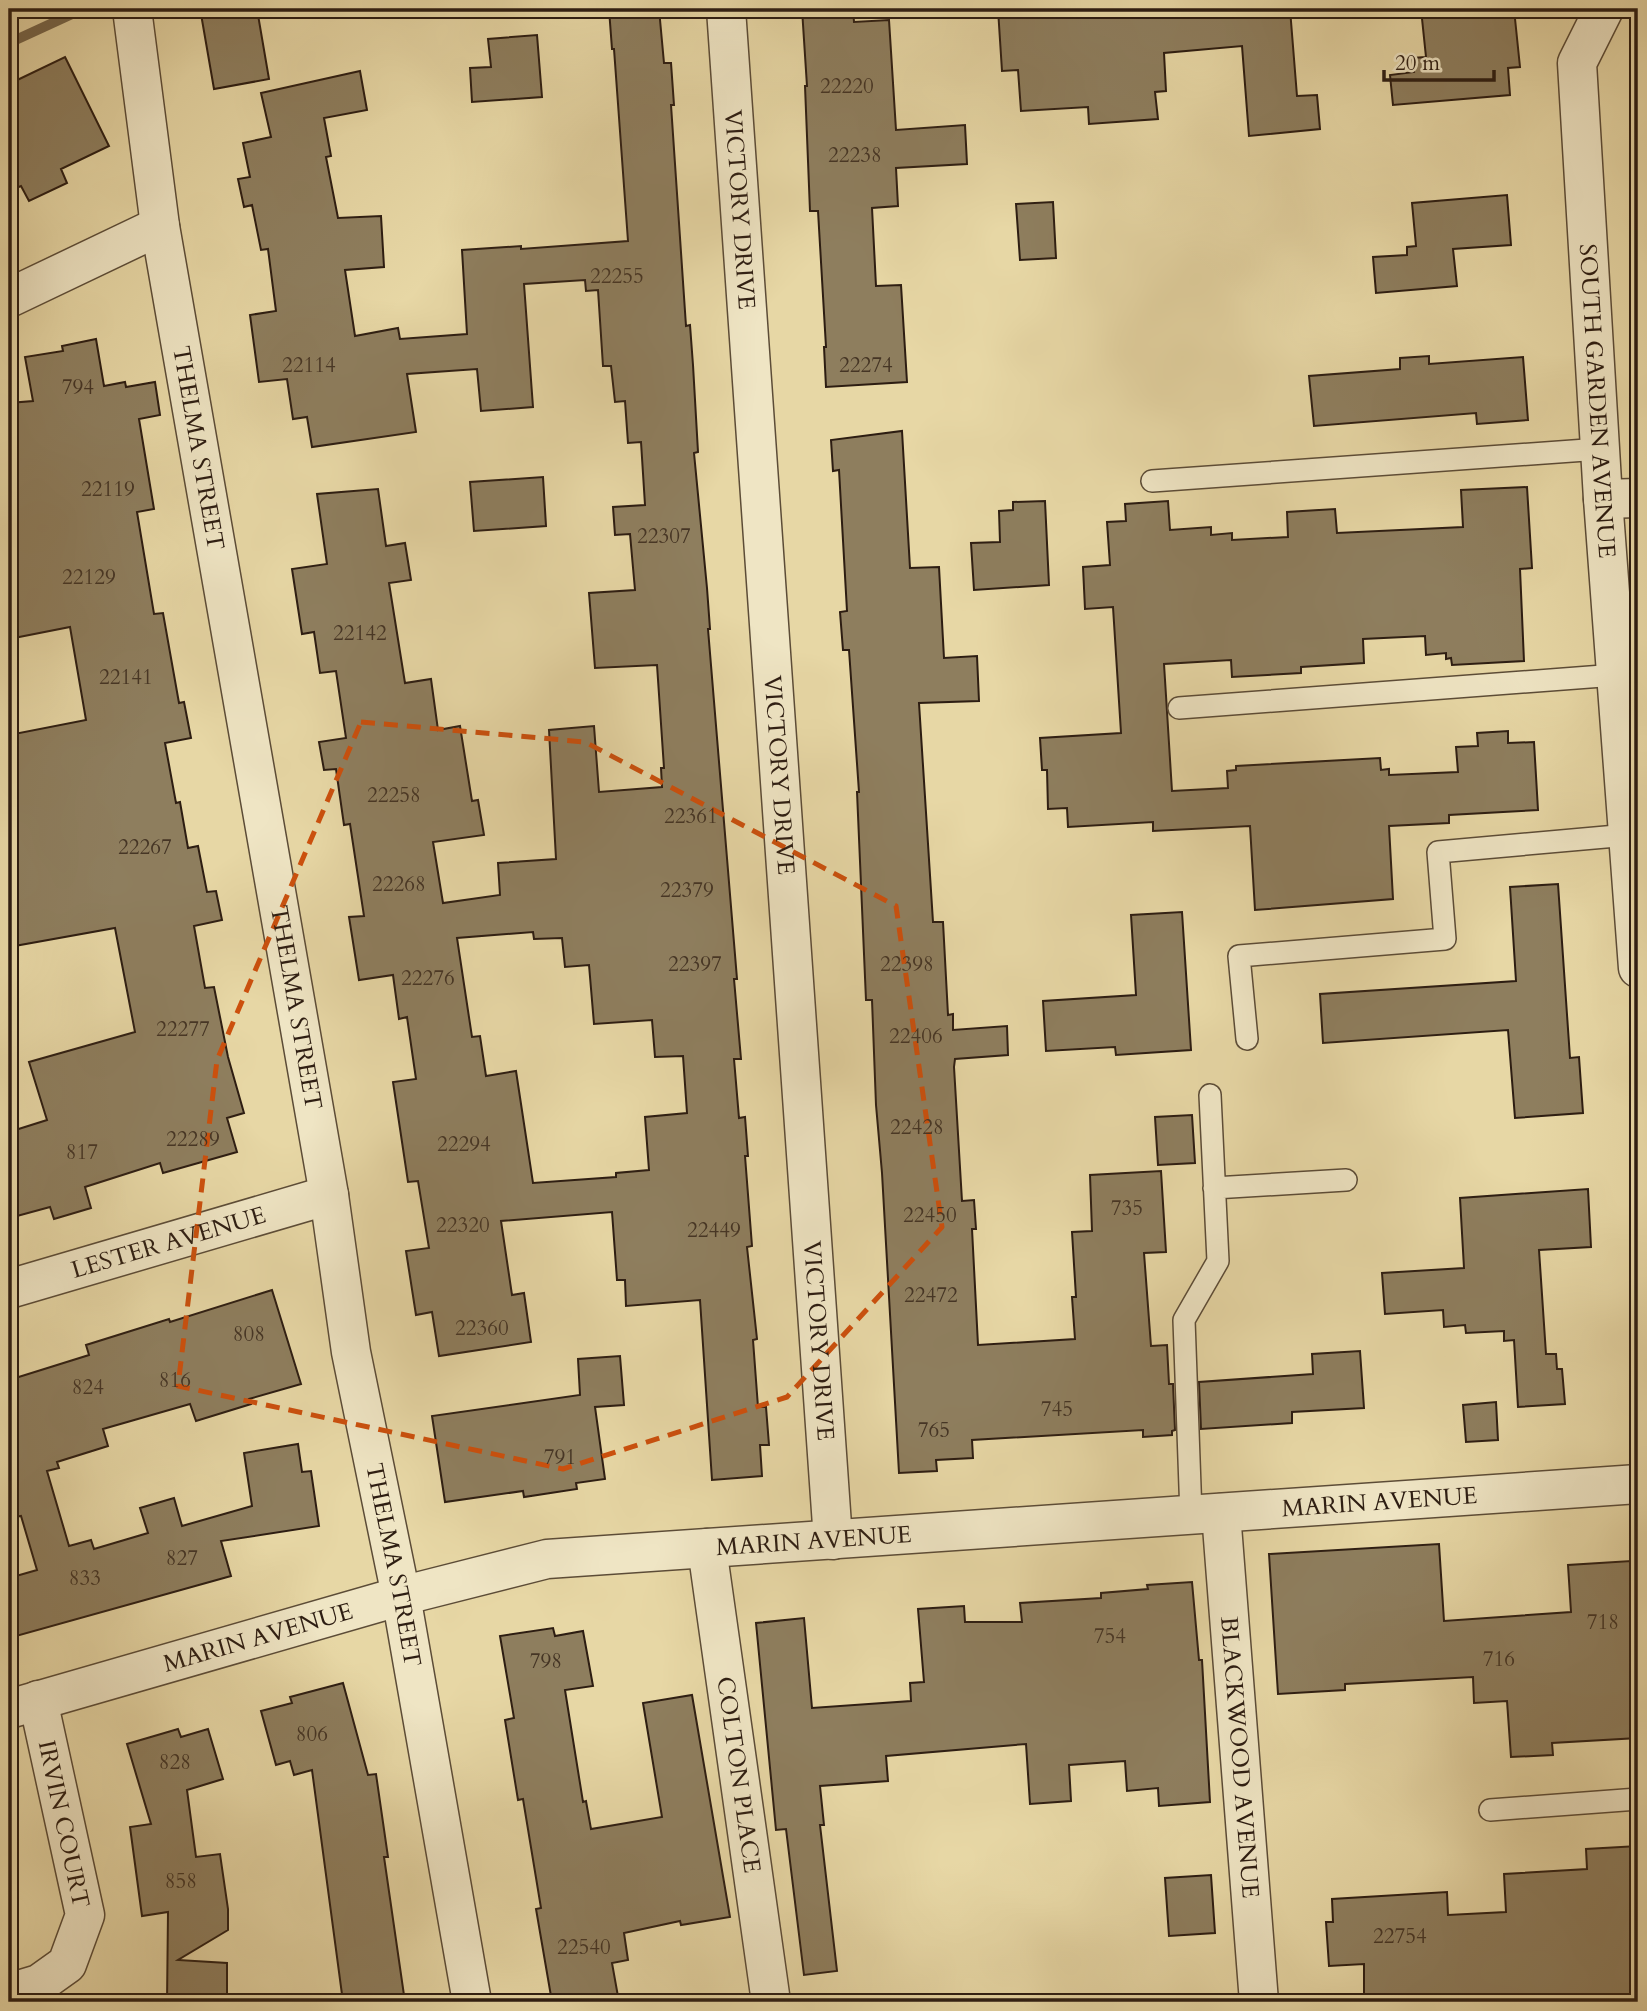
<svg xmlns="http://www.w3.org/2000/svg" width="1647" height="2011" viewBox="0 0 1647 2011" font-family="Cardo,serif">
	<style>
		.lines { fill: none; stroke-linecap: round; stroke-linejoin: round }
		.stream { stroke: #77674c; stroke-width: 10 }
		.building { fill: #8e7e5e; stroke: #2d1d12; stroke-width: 2; fill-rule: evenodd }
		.lane-casing { stroke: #5c4c37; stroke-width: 24 }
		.street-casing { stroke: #5c4c37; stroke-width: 41 }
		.lane { stroke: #efe5c4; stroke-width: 21 }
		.street { stroke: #efe5c4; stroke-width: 38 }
		.marked { fill: none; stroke: #cc500d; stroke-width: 5; stroke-dasharray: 14 9; stroke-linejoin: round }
		.labels { text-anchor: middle; stroke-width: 6; stroke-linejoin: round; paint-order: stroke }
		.number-label { font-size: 21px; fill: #453525 }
		.street-label { font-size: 24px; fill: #2d1d12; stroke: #efe5c4 }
	</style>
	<rect width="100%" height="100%" fill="#e7d7a5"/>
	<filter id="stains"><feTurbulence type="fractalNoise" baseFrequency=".00286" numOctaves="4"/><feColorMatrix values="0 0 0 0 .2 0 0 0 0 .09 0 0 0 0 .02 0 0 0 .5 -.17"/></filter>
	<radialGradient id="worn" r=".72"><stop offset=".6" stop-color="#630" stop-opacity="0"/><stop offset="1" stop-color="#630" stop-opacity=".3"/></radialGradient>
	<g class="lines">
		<path class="stream" d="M 9,43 L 83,9"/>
	</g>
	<path class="building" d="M 232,9 L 257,9 L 269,79 L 214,89 L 201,14 Z
		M 609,9 L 659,9 L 664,63 L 671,63 L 674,105 L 671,105 L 686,326 L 690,325 L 693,365 L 698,452 L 694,453 L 707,588 L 710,629 L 708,629 L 737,979 L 734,979 L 741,1059 L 734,1059 L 739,1118 L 745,1117 L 748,1156 L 745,1156 L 752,1246 L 747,1247 L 757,1339 L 753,1340 L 758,1407 L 766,1407 L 769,1445 L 760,1445 L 762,1476 L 712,1480 L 700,1300 L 626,1306 L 625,1280 L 617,1280 L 612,1212 L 501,1221 L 512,1295 L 524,1293 L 531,1342 L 439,1356 L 432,1312 L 416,1315 L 406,1251 L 429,1248 L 418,1181 L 408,1182 L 393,1082 L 416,1079 L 407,1017 L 399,1019 L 393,975 L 359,980 L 349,917 L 364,916 L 350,824 L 344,825 L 336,769 L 324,770 L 319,742 L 346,738 L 336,671 L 320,673 L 314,632 L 302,634 L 292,569 L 327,564 L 317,494 L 378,489 L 386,546 L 405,543 L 411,580 L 389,583 L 405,683 L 431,679 L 438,730 L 460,726 L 472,801 L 478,800 L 484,835 L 433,842 L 443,903 L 500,895 L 498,863 L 556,859 L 549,730 L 594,726 L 599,792 L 662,787 L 661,768 L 664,768 L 657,665 L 595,668 L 589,593 L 635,590 L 630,534 L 615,535 L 613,507 L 645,505 L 641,442 L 628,443 L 625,401 L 615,402 L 611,366 L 603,366 L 598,290 L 586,291 L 585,280 L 524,284 L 533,407 L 481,411 L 477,369 L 407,374 L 416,432 L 312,447 L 307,417 L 293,419 L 287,379 L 259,382 L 250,315 L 276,311 L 268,249 L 261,250 L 252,205 L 244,207 L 238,179 L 250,177 L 243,143 L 271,137 L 261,93 L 360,71 L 367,110 L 324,118 L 331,156 L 326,157 L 338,218 L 381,216 L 384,267 L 345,270 L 355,336 L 398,328 L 400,339 L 467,334 L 462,250 L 521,246 L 521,249 L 628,241 L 614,49 L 612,49 ZM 533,932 L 534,939 L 562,938 L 565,967 L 589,965 L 594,1024 L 652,1020 L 655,1057 L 683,1056 L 687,1113 L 645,1117 L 649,1170 L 616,1173 L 616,1177 L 533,1183 L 516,1071 L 486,1076 L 480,1036 L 472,1037 L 457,938 Z
		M 802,9 L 853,9 L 854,22 L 889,20 L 896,130 L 965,125 L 967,164 L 896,168 L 898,206 L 872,208 L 876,286 L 901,285 L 907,382 L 826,387 L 824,347 L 826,347 L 818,211 L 810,211 L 805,86 L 807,86 Z
		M 998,9 L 1072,9 L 1073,18 L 1191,9 L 1290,9 L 1297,96 L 1317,95 L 1320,129 L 1249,136 L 1242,46 L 1164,53 L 1166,91 L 1155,92 L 1158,119 L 1089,124 L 1088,107 L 1021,111 L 1018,70 L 1002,71 Z
		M 1421,9 L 1514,9 L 1520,67 L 1508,68 L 1510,95 L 1393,105 L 1390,75 L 1414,72 L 1412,58 L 1426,57 Z
		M 537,35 L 542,97 L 472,102 L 470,68 L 491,67 L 488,39 Z
		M 65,57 L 109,146 L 61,169 L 67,183 L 29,201 L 21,186 L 9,191 L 9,84 Z
		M 1507,195 L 1511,245 L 1453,249 L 1457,286 L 1376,293 L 1373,257 L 1407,255 L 1407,247 L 1416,246 L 1412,203 Z
		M 1053,202 L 1056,258 L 1020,260 L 1016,204 Z
		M 96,339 L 104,386 L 125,382 L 126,387 L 155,382 L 160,415 L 139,419 L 154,509 L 137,512 L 154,614 L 163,613 L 179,703 L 184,702 L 191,738 L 165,743 L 176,803 L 180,802 L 188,848 L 198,846 L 207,892 L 216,891 L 222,920 L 194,926 L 205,988 L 214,987 L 228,1057 L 244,1113 L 227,1118 L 237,1152 L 163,1173 L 160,1163 L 85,1187 L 91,1208 L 54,1219 L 50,1207 L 17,1216 L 9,1188 L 9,1132 L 47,1120 L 29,1062 L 135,1032 L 115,928 L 9,947 L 9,735 L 86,720 L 70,627 L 9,639 L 9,403 L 33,401 L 25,357 L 63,351 L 62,346 Z
		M 1429,356 L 1429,364 L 1523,357 L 1528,420 L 1477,424 L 1476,413 L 1314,426 L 1309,376 L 1400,369 L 1400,358 Z
		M 902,431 L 910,568 L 939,567 L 944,658 L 977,656 L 979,701 L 919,703 L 933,922 L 943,922 L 948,1015 L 953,1014 L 953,1030 L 1007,1026 L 1008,1055 L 955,1059 L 954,1067 L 962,1201 L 974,1200 L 976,1229 L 972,1229 L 978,1345 L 1075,1339 L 1072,1297 L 1076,1297 L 1072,1232 L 1092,1231 L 1090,1175 L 1161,1171 L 1166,1252 L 1144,1253 L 1151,1346 L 1167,1345 L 1169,1384 L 1173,1384 L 1175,1430 L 1172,1431 L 1172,1435 L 1143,1437 L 1143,1430 L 972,1440 L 973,1458 L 936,1460 L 937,1471 L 899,1473 L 882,1173 L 876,1105 L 872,1000 L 866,1000 L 857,792 L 859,792 L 849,650 L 843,650 L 840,612 L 847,611 L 839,470 L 833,471 L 831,440 Z
		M 543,477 L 546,526 L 474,531 L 470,482 Z
		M 1527,487 L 1532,568 L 1520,569 L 1524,661 L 1452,665 L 1451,658 L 1446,659 L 1446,653 L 1426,655 L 1425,636 L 1363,639 L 1364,663 L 1301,667 L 1301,673 L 1232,677 L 1231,660 L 1164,664 L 1172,791 L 1228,788 L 1227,771 L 1236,770 L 1236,766 L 1380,758 L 1381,770 L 1389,769 L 1389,775 L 1458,772 L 1456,747 L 1478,746 L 1477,733 L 1508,731 L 1508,743 L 1534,742 L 1538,810 L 1449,815 L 1449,823 L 1389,826 L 1393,899 L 1255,910 L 1250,826 L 1153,831 L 1153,822 L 1068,827 L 1067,808 L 1048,809 L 1047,770 L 1042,770 L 1040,738 L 1121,733 L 1113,607 L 1085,609 L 1083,567 L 1110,565 L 1107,522 L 1126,521 L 1125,504 L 1168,501 L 1170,530 L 1211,527 L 1211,535 L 1232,533 L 1232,540 L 1288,537 L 1287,512 L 1335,509 L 1337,533 L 1463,527 L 1461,490 Z
		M 1045,501 L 1049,585 L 974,590 L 971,543 L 1000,542 L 999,511 L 1013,510 L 1013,502 Z
		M 1558,884 L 1570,1058 L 1579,1057 L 1583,1113 L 1515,1118 L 1508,1030 L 1323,1043 L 1320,994 L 1516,981 L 1510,887 Z
		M 1182,912 L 1191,1050 L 1116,1055 L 1115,1047 L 1046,1051 L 1043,1001 L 1136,995 L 1131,915 Z
		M 1192,1115 L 1195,1163 L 1158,1165 L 1155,1117 Z
		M 1588,1189 L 1591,1247 L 1539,1250 L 1546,1354 L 1556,1354 L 1557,1369 L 1562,1369 L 1565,1404 L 1518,1407 L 1514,1340 L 1504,1341 L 1504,1331 L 1466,1333 L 1465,1325 L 1444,1327 L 1443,1310 L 1385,1314 L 1382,1273 L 1464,1268 L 1460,1198 Z
		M 272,1290 L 301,1384 L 249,1399 L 251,1404 L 196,1421 L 190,1404 L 103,1429 L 108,1446 L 57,1462 L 59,1468 L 47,1471 L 69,1546 L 91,1540 L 94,1549 L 148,1533 L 140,1508 L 174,1498 L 182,1526 L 252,1506 L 244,1453 L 298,1444 L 302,1472 L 311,1471 L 319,1526 L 221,1541 L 231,1576 L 9,1638 L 9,1578 L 37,1570 L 21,1516 L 15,1517 L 9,1497 L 9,1380 L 89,1355 L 86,1345 L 169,1319 L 170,1322 Z
		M 1360,1351 L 1364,1408 L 1292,1412 L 1292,1423 L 1201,1429 L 1199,1382 L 1313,1374 L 1312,1354 Z
		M 620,1356 L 624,1405 L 595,1407 L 605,1479 L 576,1483 L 577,1489 L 524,1497 L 523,1491 L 445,1502 L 432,1416 L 580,1395 L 578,1359 Z
		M 1496,1402 L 1498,1440 L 1466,1442 L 1463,1405 Z
		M 1439,1544 L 1444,1621 L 1571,1612 L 1568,1565 L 1631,1561 L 1638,1678 L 1638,1738 L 1552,1743 L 1553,1755 L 1511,1757 L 1507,1701 L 1474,1703 L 1473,1677 L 1345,1684 L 1345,1690 L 1278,1694 L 1269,1554 Z
		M 1192,1582 L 1199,1660 L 1202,1660 L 1210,1802 L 1159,1806 L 1158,1788 L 1127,1791 L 1125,1761 L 1069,1765 L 1071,1801 L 1030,1804 L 1026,1744 L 886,1756 L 888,1781 L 820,1786 L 824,1825 L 820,1825 L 837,1971 L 804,1975 L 786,1829 L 776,1830 L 756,1623 L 804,1618 L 812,1708 L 911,1701 L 910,1683 L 924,1682 L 918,1609 L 964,1606 L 965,1622 L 1022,1622 L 1020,1603 L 1101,1598 L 1101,1593 L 1148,1589 L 1147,1585 Z
		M 553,1628 L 555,1636 L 583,1631 L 593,1686 L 565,1690 L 583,1802 L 586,1801 L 591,1829 L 662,1817 L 643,1703 L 692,1695 L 730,1917 L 681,1925 L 680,1921 L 624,1933 L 628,1960 L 612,1963 L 619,2002 L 552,2002 L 536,1909 L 541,1908 L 523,1799 L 518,1800 L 505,1720 L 514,1718 L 500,1636 Z
		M 343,1683 L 368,1775 L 376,1774 L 388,1857 L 384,1857 L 405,2002 L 343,2002 L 312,1770 L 294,1775 L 290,1761 L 276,1765 L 261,1711 L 292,1703 L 290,1697 Z
		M 178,1729 L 181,1737 L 208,1729 L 223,1779 L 187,1790 L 196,1857 L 220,1854 L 228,1909 L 228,1930 L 178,1960 L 227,1963 L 227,2002 L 167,2002 L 168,1912 L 142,1916 L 130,1827 L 151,1824 L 127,1744 Z
		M 1638,1846 L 1638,2002 L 1364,2002 L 1364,1964 L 1329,1966 L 1326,1922 L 1333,1922 L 1332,1899 L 1447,1892 L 1448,1915 L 1506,1912 L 1504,1874 L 1587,1869 L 1586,1849 Z
		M 1211,1875 L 1215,1933 L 1169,1936 L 1165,1878 Z"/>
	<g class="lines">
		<g class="lane-casing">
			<path id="lane" d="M 1152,481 L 1600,449
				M 1179,708 L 1616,675
				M 1247,1039 L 1239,956 L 1445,939 L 1438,852 L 1628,835
				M 1214,1188 L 1346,1180
				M 1191,1515 L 1184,1320 L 1218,1261 L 1210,1095
				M 1490,1810 L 1638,1799"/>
		</g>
		<g class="street-casing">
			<g id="street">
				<path id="s1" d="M 132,9 L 160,226 L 329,1195 L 351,1352 L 401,1596 L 472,2002"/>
				<path id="s2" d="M 726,9 L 833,1540"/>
				<path id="s3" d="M 1604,9 L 1577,63 L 1603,499 L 1638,968"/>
				<path d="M 9,298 L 160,226"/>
				<path d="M 1603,499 L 1638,498"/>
				<path id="s4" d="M 9,1289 L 329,1195"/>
				<path id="s5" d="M 1221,1513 L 1259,2002"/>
				<path id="s6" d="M 707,1548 L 771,2002"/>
				<path id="s7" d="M 9,1709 L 401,1596 L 547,1559 L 1638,1484"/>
				<path d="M 9,1993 L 39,1984 L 67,1964 L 85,1915 L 38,1700"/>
			</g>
		</g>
		<use href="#lane" class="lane"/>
		<use href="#street" class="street"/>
	</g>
	<path class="marked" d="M 361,722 L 585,742 L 896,906 L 942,1227 L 787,1397 L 563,1469 L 178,1386 L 217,1060 Z"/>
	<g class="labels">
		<g class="number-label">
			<text x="847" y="93">22220</text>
			<text x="855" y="162">22238</text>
			<text x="617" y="283">22255</text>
			<text x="309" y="372">22114</text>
			<text x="866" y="372">22274</text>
			<text x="78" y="394">794</text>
			<text x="108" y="496">22119</text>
			<text x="664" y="543">22307</text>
			<text x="89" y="584">22129</text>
			<text x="360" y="640">22142</text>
			<text x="126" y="684">22141</text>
			<text x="394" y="802">22258</text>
			<text x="691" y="823">22361</text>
			<text x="145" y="854">22267</text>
			<text x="399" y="891">22268</text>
			<text x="687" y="897">22379</text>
			<text x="695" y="971">22397</text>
			<text x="907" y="971">22398</text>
			<text x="428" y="985">22276</text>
			<text x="183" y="1036">22277</text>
			<text x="916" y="1043">22406</text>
			<text x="917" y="1134">22428</text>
			<text x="193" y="1146">22289</text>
			<text x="464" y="1151">22294</text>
			<text x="82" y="1159">817</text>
			<text x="1127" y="1215">735</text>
			<text x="930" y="1222">22450</text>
			<text x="463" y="1232">22320</text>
			<text x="714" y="1237">22449</text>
			<text x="931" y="1302">22472</text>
			<text x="482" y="1335">22360</text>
			<text x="249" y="1341">808</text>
			<text x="175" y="1387">816</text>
			<text x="88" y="1394">824</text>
			<text x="1057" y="1416">745</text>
			<text x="934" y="1437">765</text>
			<text x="560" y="1464">791</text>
			<text x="182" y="1565">827</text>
			<text x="85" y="1585">833</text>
			<text x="1603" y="1629">718</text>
			<text x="1110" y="1643">754</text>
			<text x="1499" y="1666">716</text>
			<text x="546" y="1668">798</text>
			<text x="312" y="1741">806</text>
			<text x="175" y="1769">828</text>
			<text x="181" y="1888">858</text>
			<text x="1400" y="1943">22754</text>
			<text x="584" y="1954">22540</text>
		</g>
		<g class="street-label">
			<text dy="8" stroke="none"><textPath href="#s2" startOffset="201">VICTORY DRIVE</textPath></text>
			<text dy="8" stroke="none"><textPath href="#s3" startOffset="399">SOUTH GARDEN AVENUE</textPath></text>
			<text dy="8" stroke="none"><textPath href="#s1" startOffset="444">THELMA STREET</textPath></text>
			<text dy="8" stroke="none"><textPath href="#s2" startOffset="768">VICTORY DRIVE</textPath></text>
			<text dy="8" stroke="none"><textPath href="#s1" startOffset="1012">THELMA STREET</textPath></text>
			<text dy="8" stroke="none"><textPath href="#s4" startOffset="166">LESTER AVENUE</textPath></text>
			<text dy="8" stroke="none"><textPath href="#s2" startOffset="1335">VICTORY DRIVE</textPath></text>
			<text dy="8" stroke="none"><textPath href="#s7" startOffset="1393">MARIN AVENUE</textPath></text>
			<text dy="8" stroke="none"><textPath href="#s7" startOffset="826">MARIN AVENUE</textPath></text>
			<text dy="8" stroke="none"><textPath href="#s1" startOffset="1578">THELMA STREET</textPath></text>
			<text dy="8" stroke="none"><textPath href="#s7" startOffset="259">MARIN AVENUE</textPath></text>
			<text dy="8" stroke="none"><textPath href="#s5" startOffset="245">BLACKWOOD AVENUE</textPath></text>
			<text dy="8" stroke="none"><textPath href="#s6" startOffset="229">COLTON PLACE</textPath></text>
			<text transform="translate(64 1824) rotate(78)" y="8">IRVIN COURT</text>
		</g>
	</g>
	<rect width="1647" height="2011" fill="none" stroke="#e7d7a5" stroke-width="35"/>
	<rect x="10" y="10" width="1626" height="1990" fill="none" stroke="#2d1d12" stroke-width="3.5"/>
	<rect x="18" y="18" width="1612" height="1976" fill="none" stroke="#2d1d12" stroke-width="2"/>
	<path d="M1384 70v10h110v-10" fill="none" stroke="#2d1d12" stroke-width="3.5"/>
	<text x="1395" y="70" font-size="21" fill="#2d1d12" stroke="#efe5c4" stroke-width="5" paint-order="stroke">20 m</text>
	<rect width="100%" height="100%" filter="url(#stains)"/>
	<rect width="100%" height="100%" fill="url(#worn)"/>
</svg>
